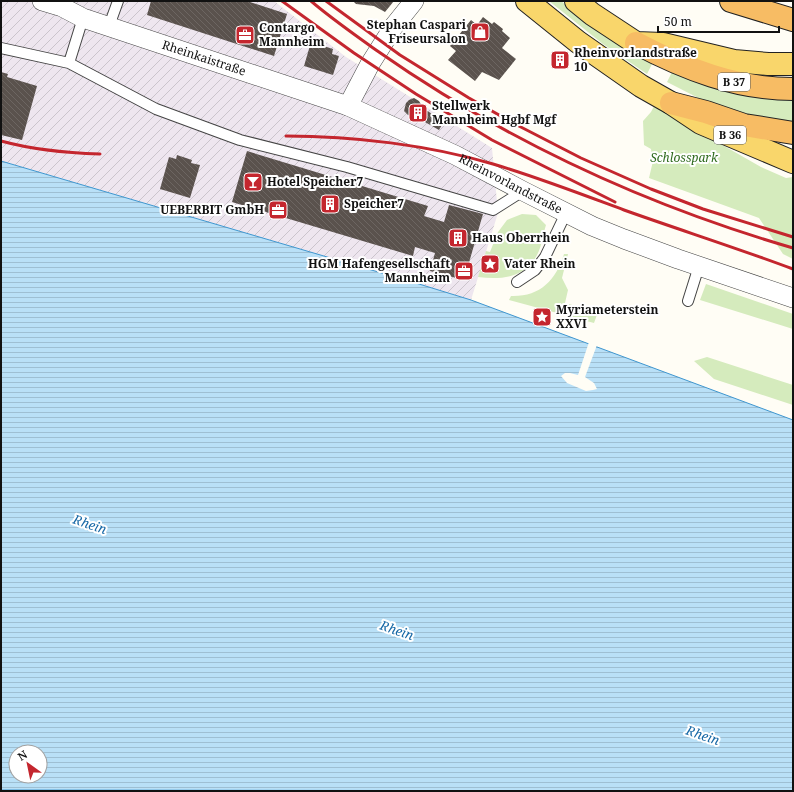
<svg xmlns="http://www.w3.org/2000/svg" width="794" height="792" viewBox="0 0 794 792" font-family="'Noto Serif',serif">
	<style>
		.industrial { fill: url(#industrial-furrows) }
		.green { fill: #d5ebbd }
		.water { fill: url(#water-rules); stroke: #3f96cf; fill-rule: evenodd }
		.pier { fill: #fffdf5 }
		.building { fill: url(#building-back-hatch) }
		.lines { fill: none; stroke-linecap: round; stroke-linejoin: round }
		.service-casing { stroke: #444; stroke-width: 12 }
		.minor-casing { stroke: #444; stroke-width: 20 }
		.primary-casing { stroke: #222; stroke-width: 24 }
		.trunk-casing { stroke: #222; stroke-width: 24 }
		.service { stroke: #fff; stroke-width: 10 }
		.minor { stroke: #fff; stroke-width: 19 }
		.primary { stroke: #f9d66b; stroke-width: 22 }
		.trunk { stroke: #f7bc64; stroke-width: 22 }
		.rail { stroke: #c4262e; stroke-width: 3 }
		.labels { text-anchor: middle; stroke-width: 4; stroke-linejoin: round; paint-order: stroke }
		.shield { fill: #fff; stroke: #585858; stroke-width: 1 }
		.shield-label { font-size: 11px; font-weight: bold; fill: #111 }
		.poi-label { font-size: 12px; font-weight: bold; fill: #111; stroke: #fff; text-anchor: start }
		.street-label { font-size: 12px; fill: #111; stroke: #fff }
		.park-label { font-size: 12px; font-style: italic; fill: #2f6b1f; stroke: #fff }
		.water-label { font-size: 13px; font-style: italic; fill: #1768a6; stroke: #fff }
	</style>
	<defs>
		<pattern id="industrial-furrows" width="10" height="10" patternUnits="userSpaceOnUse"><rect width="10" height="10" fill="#eee6ef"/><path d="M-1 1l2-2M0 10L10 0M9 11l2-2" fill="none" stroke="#cbc4cc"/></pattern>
		<pattern id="water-rules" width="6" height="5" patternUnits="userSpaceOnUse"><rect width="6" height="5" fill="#b9e0f7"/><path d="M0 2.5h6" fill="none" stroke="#9ebfd3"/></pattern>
		<pattern id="building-back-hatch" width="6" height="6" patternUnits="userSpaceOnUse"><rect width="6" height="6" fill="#5a524d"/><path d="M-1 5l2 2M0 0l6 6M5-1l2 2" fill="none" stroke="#6d6662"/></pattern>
	</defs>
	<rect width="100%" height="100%" fill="#fffdf5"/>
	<path class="industrial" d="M 1,1 L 274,1 L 346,57 L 492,148 L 498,213 L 471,300 L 419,284 L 1,161 Z"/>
	<path class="green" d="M 549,1 L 561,1 L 580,16 L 653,62 L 647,74 L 603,44 Z
		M 672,72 L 793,98 L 793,123 L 724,111 L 667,82 Z
		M 654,106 L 761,167 L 786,178 L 793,177 L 793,259 L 783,254 L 759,218 L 649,178 L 653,161 L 651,149 L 644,145 L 643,121 L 651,112 Z
		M 522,214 L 536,215 L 546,225 C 543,234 542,246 537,255 C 525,278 501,280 478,277 L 486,251 L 490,252 L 498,232 L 507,220 Z
		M 564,254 L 568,254 L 562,278 L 568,290 L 565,303 L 598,312 L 594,323 L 509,300 L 511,296 C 539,297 556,281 564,254 Z
		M 706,284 L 793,314 L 793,329 L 700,300 Z
		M 707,357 L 793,385 L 793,405 L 714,379 L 694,361 Z"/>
	<path class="water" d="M 1,161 L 419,284 L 471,300 L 793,420 L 793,791 L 1,790 ZM 16,752 L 40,752 L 40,776 L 16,776 Z"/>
	<path class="pier" d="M 589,342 L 597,345 L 585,377 L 594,383 L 597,389 L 593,390 L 586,391 L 567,383 L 561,376 L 565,373 L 570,373 L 578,375 Z"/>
	<path class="building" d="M 151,1 L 247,1 L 287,14 L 274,56 L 147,15 Z
		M 353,1 L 394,1 L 385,12 L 374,6 L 356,4 Z
		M 483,17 L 492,24 L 494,22 L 503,29 L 502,31 L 510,38 L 502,48 L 516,59 L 499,80 L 482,72 L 475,81 L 448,60 L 456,51 L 450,46 L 471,20 L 477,25 Z
		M 311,42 L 333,49 L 332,54 L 339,56 L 333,75 L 304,66 Z
		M 557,51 L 569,63 L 563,69 L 551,57 Z
		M 1,72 L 8,74 L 7,77 L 37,86 L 22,140 L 1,135 Z
		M 414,98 L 419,101 L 424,109 L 444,121 L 439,130 L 418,118 L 408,115 L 404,111 L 406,103 L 409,100 Z
		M 247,151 L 428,206 L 424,216 L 444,222 L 449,205 L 483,214 L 464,280 L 430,271 L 435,253 L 415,247 L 413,256 L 232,202 Z
		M 177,155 L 192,160 L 191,163 L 200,165 L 190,198 L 160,189 L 169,157 L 176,159 Z"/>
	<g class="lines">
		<g class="service-casing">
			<path id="service" d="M 109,26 L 118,1
				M 1,48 L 69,63 L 156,109 L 240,140 L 347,167 L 493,210 L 523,191
				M 69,63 L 83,18
				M 517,282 L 535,270 L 545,257 L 566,213
				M 688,301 L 699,266"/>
		</g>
		<g class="minor-casing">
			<g id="minor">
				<path id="s1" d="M 42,1 L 62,7 L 83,18 L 348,106 L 455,155 L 523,191 L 592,226 L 624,239 L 678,259 L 793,298"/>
				<path d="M 348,106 L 370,64 L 394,26 L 414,1"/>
			</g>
		</g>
		<g class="primary-casing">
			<path id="primary" d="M 527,1 L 578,42 L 641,86 L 671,103 L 701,123 L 793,162
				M 576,1 L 592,14 L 636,43 L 663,44 L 734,61 L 768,64 L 793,64"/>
		</g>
		<g class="trunk-casing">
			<path id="trunk" d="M 731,1 L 793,20
				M 636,43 C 685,69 737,89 793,89
				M 671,103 L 706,112 L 744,125 L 793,133"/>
		</g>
		<use href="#service" class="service"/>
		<use href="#minor" class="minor"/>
		<use href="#primary" class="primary"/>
		<use href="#trunk" class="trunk"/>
		<path class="rail" d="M 282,1 L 354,53 L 416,94 L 492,140 L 615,202
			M 311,1 C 332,19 354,34 376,50 C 503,139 645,205 793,248
			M 326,1 L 400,55 L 469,98 L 515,124 L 581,158 L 651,189 L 703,209 L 793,237
			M 286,136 C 353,136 429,145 493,164 C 537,177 581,194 624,210 C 680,230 737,248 793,269
			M 1,141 C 34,150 66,153 100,154"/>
	</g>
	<defs>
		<g id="shop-square" transform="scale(1)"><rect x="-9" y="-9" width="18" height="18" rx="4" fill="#c4262e" stroke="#fff"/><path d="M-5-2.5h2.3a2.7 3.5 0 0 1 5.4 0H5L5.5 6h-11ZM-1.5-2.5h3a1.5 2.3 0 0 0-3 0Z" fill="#fff"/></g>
		<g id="office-square" transform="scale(1)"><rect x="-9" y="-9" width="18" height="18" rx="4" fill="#c4262e" stroke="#fff"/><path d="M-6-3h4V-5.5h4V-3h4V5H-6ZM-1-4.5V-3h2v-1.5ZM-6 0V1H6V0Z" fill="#fff"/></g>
		<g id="building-square" transform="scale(1)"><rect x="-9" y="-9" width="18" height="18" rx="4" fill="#c4262e" stroke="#fff"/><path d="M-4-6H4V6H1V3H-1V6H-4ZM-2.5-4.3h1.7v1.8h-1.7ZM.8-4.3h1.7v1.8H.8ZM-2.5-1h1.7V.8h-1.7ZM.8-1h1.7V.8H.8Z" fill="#fff"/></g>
		<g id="bar-square" transform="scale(1)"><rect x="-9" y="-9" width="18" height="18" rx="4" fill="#c4262e" stroke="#fff"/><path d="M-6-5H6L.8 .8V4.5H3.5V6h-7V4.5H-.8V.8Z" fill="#fff"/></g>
		<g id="sight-square" transform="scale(1)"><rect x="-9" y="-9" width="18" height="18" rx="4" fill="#c4262e" stroke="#fff"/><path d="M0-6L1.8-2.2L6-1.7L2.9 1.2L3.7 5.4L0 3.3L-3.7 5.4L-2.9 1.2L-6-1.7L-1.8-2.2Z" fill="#fff"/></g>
	</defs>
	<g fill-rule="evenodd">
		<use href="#shop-square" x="480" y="32"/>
		<use href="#office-square" x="245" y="35"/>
		<use href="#building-square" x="560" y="60"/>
		<use href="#building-square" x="418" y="113"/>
		<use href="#bar-square" x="253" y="182"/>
		<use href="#building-square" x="330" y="204"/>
		<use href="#office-square" x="278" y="210"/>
		<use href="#building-square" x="458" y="238"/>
		<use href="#sight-square" x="490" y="264"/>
		<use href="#office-square" x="464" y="271"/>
		<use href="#sight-square" x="542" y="317"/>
	</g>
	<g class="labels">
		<g class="shield">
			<rect x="718" y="73" width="32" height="18" rx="3"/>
			<rect x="714" y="126" width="32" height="18" rx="3"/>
		</g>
		<g class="shield-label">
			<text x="734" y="86">B 37</text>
			<text x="730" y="139">B 36</text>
		</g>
		<g class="poi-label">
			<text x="466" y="29" text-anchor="end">Stephan Caspari<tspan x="466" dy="14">Friseursalon</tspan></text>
			<text x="259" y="32">Contargo<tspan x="259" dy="14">Mannheim</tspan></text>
			<text x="574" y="57">Rheinvorlandstraße<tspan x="574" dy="14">10</tspan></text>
			<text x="432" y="110">Stellwerk<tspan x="432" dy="14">Mannheim Hgbf Mgf</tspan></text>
			<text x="267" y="186">Hotel Speicher7</text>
			<text x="344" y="208">Speicher7</text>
			<text x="264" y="214" text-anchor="end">UEBERBIT GmbH</text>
			<text x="472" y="242">Haus Oberrhein</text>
			<text x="450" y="268" text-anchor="end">HGM Hafengesellschaft<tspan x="450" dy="14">Mannheim</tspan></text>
			<text x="504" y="268">Vater Rhein</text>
			<text x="556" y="314">Myriameterstein<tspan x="556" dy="14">XXVI</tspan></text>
		</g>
		<g class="street-label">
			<text dy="4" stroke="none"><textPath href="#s1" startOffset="172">Rheinkaistraße</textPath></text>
			<text dy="4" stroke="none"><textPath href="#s1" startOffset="504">Rheinvorlandstraße</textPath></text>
		</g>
		<g class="park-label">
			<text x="684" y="162">Schlosspark</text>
		</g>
		<g class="water-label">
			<text transform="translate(90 524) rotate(19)" y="5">Rhein</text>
			<text transform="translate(397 630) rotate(19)" y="5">Rhein</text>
			<text transform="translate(703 735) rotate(19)" y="5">Rhein</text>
		</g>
	</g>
	<rect width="794" height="792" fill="none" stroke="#111111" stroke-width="4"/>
	<g transform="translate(28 764) rotate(327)"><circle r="19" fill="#ffffff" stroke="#a0a0a0"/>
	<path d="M0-3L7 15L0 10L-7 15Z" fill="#c4262e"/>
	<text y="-6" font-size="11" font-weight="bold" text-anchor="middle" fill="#111111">N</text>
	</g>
	<path d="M658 26v6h121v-6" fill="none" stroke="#111111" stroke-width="2"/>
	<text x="664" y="26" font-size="12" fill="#111111" stroke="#ffffff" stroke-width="3" paint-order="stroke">50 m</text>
</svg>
